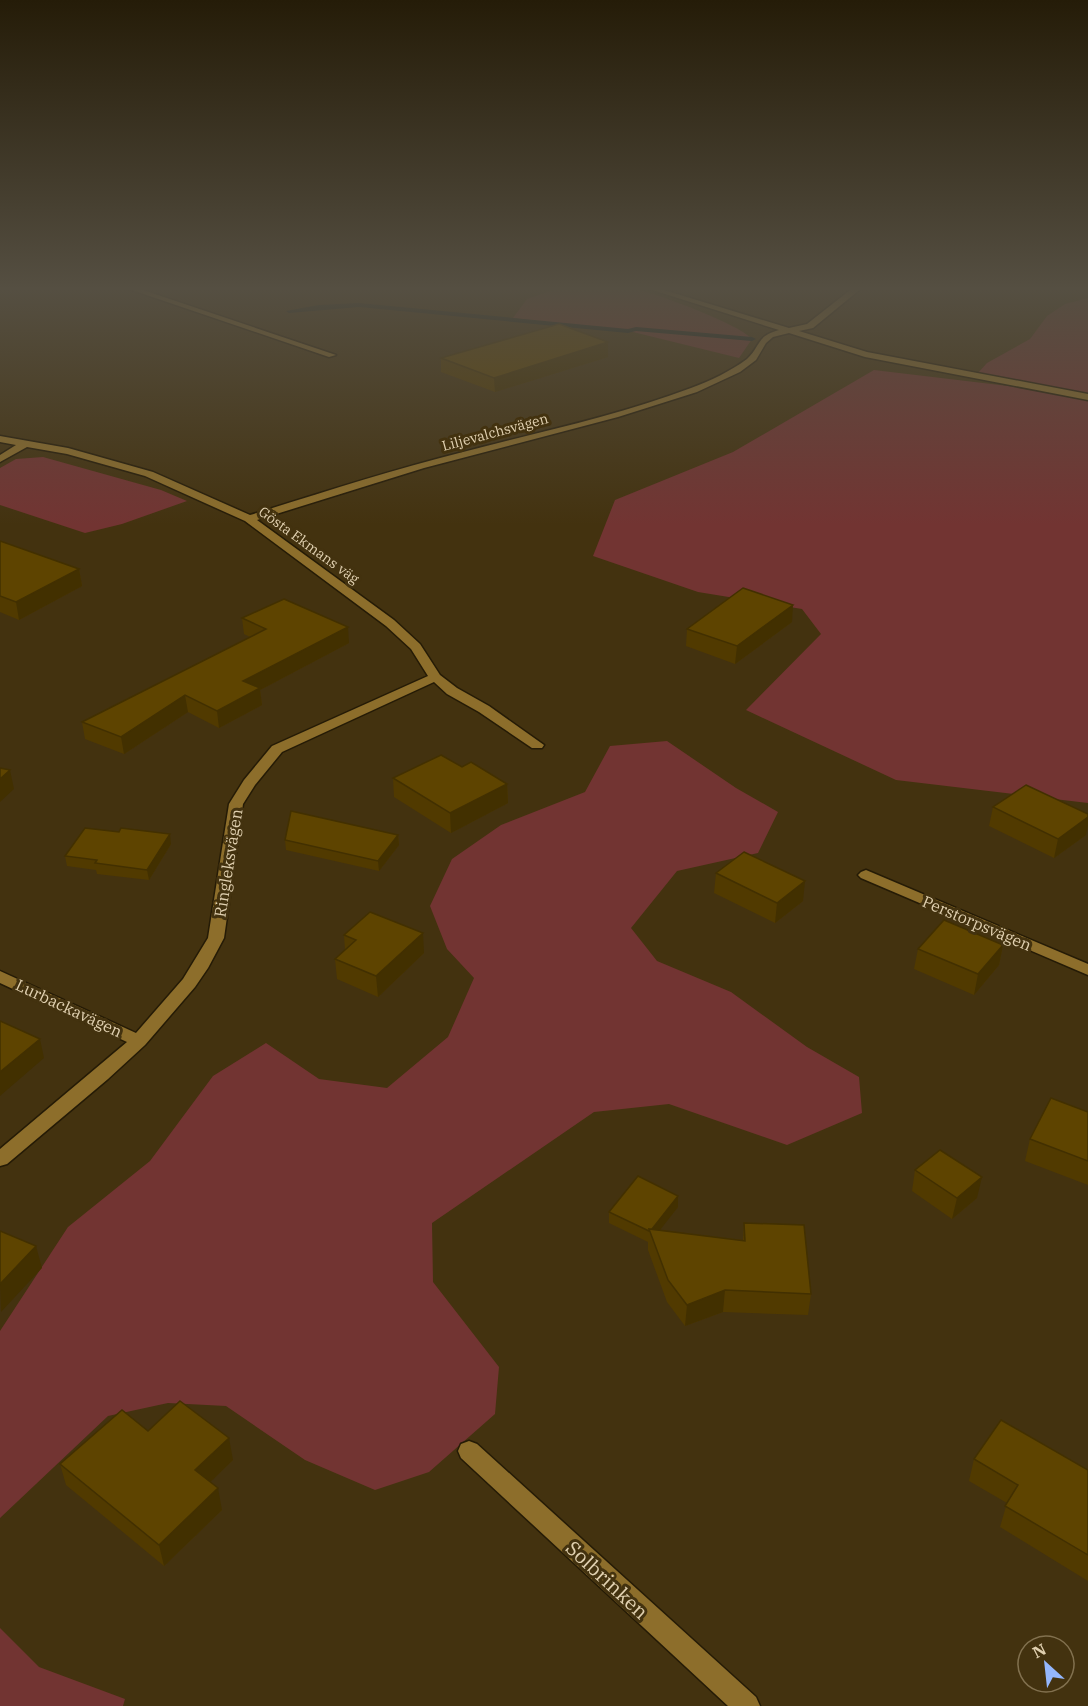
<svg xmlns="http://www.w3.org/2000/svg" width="1088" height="1706" viewBox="0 0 1088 1706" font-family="'IBM Plex Serif',serif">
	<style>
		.green { fill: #723432 }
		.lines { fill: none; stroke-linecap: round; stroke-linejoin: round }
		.stream { fill: #0f1e1f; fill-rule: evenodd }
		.minor-casing { stroke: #251b06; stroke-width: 3 }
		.minor { fill: #8d6e2b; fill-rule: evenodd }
		.wall { fill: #513a00 }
		.shaded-wall { fill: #423000 }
		.building { fill: #5e4400; stroke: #423000; stroke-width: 1.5 }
		.labels { text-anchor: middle; stroke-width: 6; stroke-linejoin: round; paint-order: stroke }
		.far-street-label { font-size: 14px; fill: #e0d0b0; stroke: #43320f }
		.street-label { font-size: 16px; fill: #e0d0b0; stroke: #43320f }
		.near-street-label { font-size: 20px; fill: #e0d0b0; stroke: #43320f }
	</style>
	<rect width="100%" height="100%" fill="#43320f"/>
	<path class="green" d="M 562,287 C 583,287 607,283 628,287 C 652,292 736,322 752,339 L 739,358 L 633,332 L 513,318 L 527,299 Z
		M 1088,298 L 1088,394 L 977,374 L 987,363 L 1030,339 L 1047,316 L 1065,304 Z
		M 874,370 L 1008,386 L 1088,400 L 1088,803 L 896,780 L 746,710 L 821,634 L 802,609 L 698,592 L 593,556 L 615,500 L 733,452 Z
		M 43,457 L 161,490 L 187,501 L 122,524 L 85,533 L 0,505 L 0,468 L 16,459 Z
		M 667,741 L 736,788 L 778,812 L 758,853 L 677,871 L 631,928 L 657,961 L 731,992 L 807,1047 L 859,1077 L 862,1113 L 787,1145 L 669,1104 L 594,1112 L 432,1223 L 433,1282 L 499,1367 L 495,1414 L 429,1472 L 375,1490 L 305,1460 L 226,1406 L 168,1403 L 108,1416 L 0,1518 L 0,1331 L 68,1227 L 150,1161 L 213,1076 L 266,1043 L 319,1079 L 387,1088 L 448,1037 L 474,978 L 447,949 L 430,906 L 452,859 L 501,825 L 585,792 L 610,746 Z
		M 0,1628 L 39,1667 L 125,1699 L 123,1706 L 0,1706 Z"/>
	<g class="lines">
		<path class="stream" d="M 359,303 L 628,329 L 636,327 L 752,337 L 756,339 L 752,341 L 636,331 L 628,333 L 359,307 L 289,313 L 286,311 L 319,305 Z"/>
		<g class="minor-casing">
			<path id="minor" d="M 123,287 L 134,287 L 336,355 L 329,357 Z
				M 643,287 L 654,287 L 789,328 L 807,324 L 854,287 L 863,287 L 813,328 L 799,331 L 867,352 L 1088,394 L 1088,400 L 865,357 L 789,333 L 773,337 L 766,343 L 756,360 L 740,372 L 697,392 L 618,417 L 424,468 L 257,520 L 394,620 L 420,644 L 440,675 L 457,688 L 489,706 L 544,745 L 542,748 L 532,748 L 479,712 L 447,694 L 434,682 L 282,752 L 255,785 L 243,804 L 224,938 L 208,968 L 195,987 L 145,1045 L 108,1079 L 7,1164 L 0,1166 L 0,1149 L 127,1042 L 0,983 L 0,971 L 136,1033 L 183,979 L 208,938 L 229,804 L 244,780 L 272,746 L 428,676 L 411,649 L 386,626 L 245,521 L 145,476 L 67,454 L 27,447 L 0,462 L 0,455 L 16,445 L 0,442 L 0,436 L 68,448 L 153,472 L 250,515 C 321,493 391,470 463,452 C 539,432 617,416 691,388 C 710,381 731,371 747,359 C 761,346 756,336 779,330 Z
				M 866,870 L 1088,964 L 1088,975 L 861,878 L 858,875 L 861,872 Z
				M 469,1441 L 477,1444 L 756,1697 L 760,1706 L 728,1706 L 461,1458 L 458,1451 L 461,1444 Z"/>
		</g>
		<use href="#minor" class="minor"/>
	</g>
	<path class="wall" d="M 608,357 L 495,392 L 441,372 L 441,358 Z
		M 0,541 L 79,569 L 82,586 L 19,620 L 0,612 Z
		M 242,618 L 349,643 L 260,690 L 262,705 L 219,728 L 188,712 L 124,754 L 85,739 L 82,722 L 250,637 L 244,634 Z
		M 792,622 L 735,664 L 686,646 L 687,629 Z
		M 462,767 L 507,784 L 508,803 L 451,833 L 394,797 L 393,778 Z
		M 993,807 L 1086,835 L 1054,858 L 989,826 Z
		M 398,835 L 399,845 L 379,871 L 286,850 L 285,840 Z
		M 171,844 L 149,880 L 97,874 L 96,870 L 67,866 L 65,856 Z
		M 716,873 L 803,901 L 775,923 L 714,893 Z
		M 344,935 L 424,953 L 378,997 L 337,979 L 335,959 L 345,950 Z
		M 1003,945 L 999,965 L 974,995 L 914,969 L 918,949 Z
		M 1088,1112 L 1088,1185 L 1025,1161 L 1030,1139 Z
		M 915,1170 L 977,1198 L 952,1219 L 912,1191 Z
		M 678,1207 L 659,1230 L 743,1240 L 744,1223 L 811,1294 L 808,1315 L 723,1312 L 685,1326 L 667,1302 L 648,1250 L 648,1242 L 609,1223 L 609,1212 Z
		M 148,1431 L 233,1460 L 210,1482 L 222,1510 L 164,1566 L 66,1485 L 60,1464 Z
		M 974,1459 L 1088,1470 L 1088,1581 L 1000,1527 L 1007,1503 L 969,1481 Z"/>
	<path class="shaded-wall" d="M 608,342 L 608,357 L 495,392 L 494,378 Z
		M 79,569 L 82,586 L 19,620 L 16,602 Z
		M 793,605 L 792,622 L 735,664 L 737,646 Z
		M 348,627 L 349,643 L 260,690 L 262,705 L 219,728 L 217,711 L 243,681 Z
		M 185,695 L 188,712 L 124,754 L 121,737 Z
		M 10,770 L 14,789 L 0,802 L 0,779 Z
		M 507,784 L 508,803 L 451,833 L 450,813 Z
		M 1088,817 L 1088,825 L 1086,835 L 1054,858 L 1058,839 Z
		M 170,834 L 171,844 L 149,880 L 147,870 Z
		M 398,835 L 399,845 L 379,871 L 378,861 Z
		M 805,881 L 803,901 L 775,923 L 777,903 Z
		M 423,933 L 424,953 L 378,997 L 376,976 Z
		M 1003,945 L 999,965 L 974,995 L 978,974 Z
		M 40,1039 L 44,1058 L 0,1096 L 0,1072 Z
		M 982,1177 L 977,1198 L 952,1219 L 957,1198 Z
		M 678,1196 L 678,1207 L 653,1239 L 650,1232 Z
		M 36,1246 L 42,1268 L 1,1312 L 0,1284 Z
		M 725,1290 L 723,1312 L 685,1326 L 687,1305 Z
		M 229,1438 L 233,1460 L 200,1492 L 195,1470 Z
		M 218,1488 L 222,1510 L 164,1566 L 159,1545 Z"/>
	<path class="building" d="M 559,324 L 608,342 L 494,378 L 441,358 Z
		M 0,541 L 79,569 L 16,602 L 0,596 Z
		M 743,588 L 793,605 L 737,646 L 687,629 Z
		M 284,599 L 348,627 L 243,681 L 260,688 L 217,711 L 185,695 L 121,737 L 82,722 L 266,629 L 242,618 Z
		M 441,755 L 462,767 L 471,762 L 507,784 L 450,813 L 393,778 Z
		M 0,768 L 10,770 L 0,779 Z
		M 1026,785 L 1088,814 L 1088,817 L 1058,839 L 993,807 Z
		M 291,811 L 398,835 L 378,861 L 285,840 Z
		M 85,828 L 119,832 L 121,828 L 170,834 L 147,870 L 95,863 L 97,860 L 65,856 Z
		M 744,852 L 805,881 L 777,903 L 716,873 Z
		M 370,912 L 423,933 L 376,976 L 335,959 L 356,940 L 344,935 Z
		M 944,920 L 1003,945 L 978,974 L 918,949 Z
		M 0,1021 L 40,1039 L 0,1072 Z
		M 1051,1098 L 1088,1112 L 1088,1161 L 1030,1139 Z
		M 940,1150 L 982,1177 L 957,1198 L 915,1170 Z
		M 638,1176 L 678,1196 L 652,1229 L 649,1229 L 649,1231 L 609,1212 Z
		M 744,1223 L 804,1225 L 811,1294 L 725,1290 L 687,1305 L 668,1280 L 649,1229 L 745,1241 Z
		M 0,1231 L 36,1246 L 0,1284 Z
		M 180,1401 L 229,1438 L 195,1470 L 218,1488 L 159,1545 L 60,1464 L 122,1410 L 148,1431 Z
		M 1001,1420 L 1088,1470 L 1088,1555 L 1005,1506 L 1018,1485 L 974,1459 Z"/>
	<linearGradient id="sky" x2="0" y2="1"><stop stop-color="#251c08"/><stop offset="0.55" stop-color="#554f42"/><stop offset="1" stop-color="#554f42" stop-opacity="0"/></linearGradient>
	<rect width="1088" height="525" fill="url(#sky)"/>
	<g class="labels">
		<g class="far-street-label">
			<text transform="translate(495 432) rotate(-15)" y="5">Liljevalchsvägen</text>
			<text transform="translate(309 545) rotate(36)" y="5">Gösta Ekmans väg</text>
		</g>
		<g class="street-label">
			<text transform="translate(228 863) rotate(-81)" y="6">Ringleksvägen</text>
			<text transform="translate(977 923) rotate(23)" y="6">Perstorpsvägen</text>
			<text transform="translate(69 1008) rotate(25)" y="6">Lurbackavägen</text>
		</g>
		<g class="near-street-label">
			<text transform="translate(607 1580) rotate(43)" y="7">Solbrinken</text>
		</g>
	</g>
	<g transform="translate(1046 1664) rotate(333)"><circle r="28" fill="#43320f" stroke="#82714f" stroke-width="1.5"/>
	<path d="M0-4.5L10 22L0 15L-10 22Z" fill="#94b7fd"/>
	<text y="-9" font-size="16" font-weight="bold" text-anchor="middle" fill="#e0d0b0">N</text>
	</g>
</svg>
